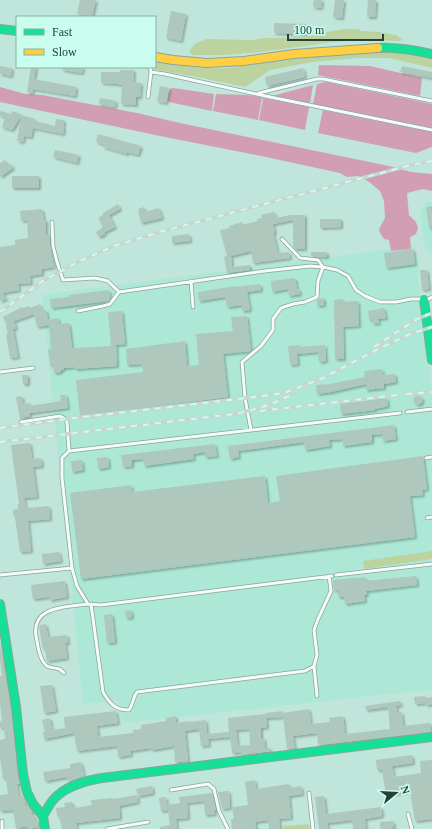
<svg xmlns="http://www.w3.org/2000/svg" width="432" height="829" viewBox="0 0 432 829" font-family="Georgia,serif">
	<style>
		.built { fill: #ade8d7 }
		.green { fill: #bcd3a0 }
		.water { fill: #d29eb4 }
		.building { fill: #aec8bd; fill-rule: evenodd; filter: url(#shadow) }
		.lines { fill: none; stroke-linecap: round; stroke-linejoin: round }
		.lane-casing { stroke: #87a59c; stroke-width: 4.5 }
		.fast-casing { stroke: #87a59c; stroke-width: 10 }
		.slow-casing { stroke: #87a59c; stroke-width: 10 }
		.lane { stroke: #f6fbf9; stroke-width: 3 }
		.fast { stroke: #16e098; stroke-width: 8 }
		.slow { stroke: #ffcf43; stroke-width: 8 }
		.rail-casing { stroke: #cad5d2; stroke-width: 3.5 }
		.rail { stroke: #c9feee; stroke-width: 2; stroke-dasharray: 6; stroke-linecap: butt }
	</style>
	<defs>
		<filter id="shadow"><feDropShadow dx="2" dy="2" stdDeviation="1" flood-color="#0004"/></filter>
	</defs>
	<rect width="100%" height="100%" fill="#c0e5da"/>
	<path class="built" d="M 426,202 L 432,202 L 432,256 L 429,253 L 423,240 L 421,210 Z
		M 415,246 L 432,391 L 432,690 L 389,694 L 123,723 L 119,700 L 83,704 L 42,295 Z"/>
	<path class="green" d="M 344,29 L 358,29 L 361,31 L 379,32 L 396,35 L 402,39 L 400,41 L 366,40 L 333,42 L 261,52 L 226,55 L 193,55 L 190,53 L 189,51 L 196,43 L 207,39 L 252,40 L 263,38 L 286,38 L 307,37 L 322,33 Z
		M 392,51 L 415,54 L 432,58 L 432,68 L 389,58 L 359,58 L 312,62 L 270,70 L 245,87 L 197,77 L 158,70 L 154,69 L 153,67 L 155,67 L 155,64 L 158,62 C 182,66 205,69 228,68 L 341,53 Z
		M 432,551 L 432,559 L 364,569 L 363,561 Z
		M 309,824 L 310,829 L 284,829 L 283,826 Z"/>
	<path class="water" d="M 319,65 L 370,66 L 422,78 L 420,96 L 318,75 Z
		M 326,82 L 432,104 L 432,128 L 313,104 L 317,84 Z
		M 313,85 L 310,103 L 272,96 Z
		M 0,87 L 25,94 L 42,95 L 137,113 L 180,123 L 389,166 L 411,172 L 432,174 L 432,191 L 423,189 L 407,193 L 409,215 L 416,222 L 418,228 L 416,234 L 410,237 L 411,249 L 391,251 L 389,240 L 384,239 L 380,233 L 379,229 L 385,218 L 384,201 L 380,191 L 368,181 L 358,176 L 347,177 L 340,173 L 266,157 L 160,136 L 0,102 Z
		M 173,88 L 214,94 L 212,111 L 169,102 L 168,100 L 170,89 Z
		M 216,94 L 247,95 L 262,97 L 258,120 L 213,111 Z
		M 263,98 L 309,107 L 305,130 L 259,120 Z
		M 323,110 L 432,132 L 432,147 L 416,153 L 318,133 Z"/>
	<path class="building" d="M 80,0 L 96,0 L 92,17 L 77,14 Z
		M 314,0 L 322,0 L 321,8 L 313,7 Z
		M 335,0 L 344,0 L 342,18 L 333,17 Z
		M 368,0 L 376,0 L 375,17 L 367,17 Z
		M 171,11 L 186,14 L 181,41 L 166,38 Z
		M 274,23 L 306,24 L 306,34 L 274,33 Z
		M 0,66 L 12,68 L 11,76 L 0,74 Z
		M 402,66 L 432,72 L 432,78 L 400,72 Z
		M 31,67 L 36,67 L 34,79 L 76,87 L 75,96 L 33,89 L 32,93 L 27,92 Z
		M 63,67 L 83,67 L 82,73 L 62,70 Z
		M 303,68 L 305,77 L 267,86 L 265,77 Z
		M 120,70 L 134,70 L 133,82 L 141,83 L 140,97 L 136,97 L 136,105 L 121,104 L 122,85 L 118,85 L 118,84 L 101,83 L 101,72 L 120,72 Z
		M 160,86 L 169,88 L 166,103 L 157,101 Z
		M 100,98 L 116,101 L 115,107 L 99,104 Z
		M 0,111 L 11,114 L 12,111 L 21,114 L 20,115 L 35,119 L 34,121 L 55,126 L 56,119 L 64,120 L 63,127 L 64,127 L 63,134 L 33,128 L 31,137 L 24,136 L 23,142 L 17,141 L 21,116 L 12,130 L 2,127 L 5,117 L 0,116 Z
		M 98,134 L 141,146 L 138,155 L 127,152 L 127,154 L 103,147 L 104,144 L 96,142 Z
		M 55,150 L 79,155 L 77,163 L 53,157 Z
		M 5,160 L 8,166 L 11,164 L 13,168 L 0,177 L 0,163 Z
		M 12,176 L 39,176 L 39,188 L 12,188 Z
		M 118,204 L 120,209 L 109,215 L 115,227 L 105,232 L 103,230 L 105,234 L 99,237 L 96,232 L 102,228 L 102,227 L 103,227 L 98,218 L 103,215 L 103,213 Z
		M 432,206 L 432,228 L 429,228 L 426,207 Z
		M 144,207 L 145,212 L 159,208 L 162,218 L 141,223 L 138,209 Z
		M 42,209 L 44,220 L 46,220 L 46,235 L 50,235 L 50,247 L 54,267 L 42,269 L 42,274 L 30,276 L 31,283 L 18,284 L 19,290 L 3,293 L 6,299 L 0,301 L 0,247 L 15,245 L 15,240 L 28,238 L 27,220 L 21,221 L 20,211 Z
		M 274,212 L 276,218 L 290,215 L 305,215 L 305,249 L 295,249 L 293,246 L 293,220 L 273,224 L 275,232 L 273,233 L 278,253 L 289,252 L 290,258 L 253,263 L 251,251 L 231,256 L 232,267 L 250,265 L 250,270 L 227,273 L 224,257 L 227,256 L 220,230 L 230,228 L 229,226 L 242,222 L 242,225 L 258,221 L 257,219 L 262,218 L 261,215 Z
		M 320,219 L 341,219 L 341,227 L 320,228 Z
		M 189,234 L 190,241 L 172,243 L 172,236 Z
		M 413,249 L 415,264 L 386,268 L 384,253 Z
		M 311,252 L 327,252 L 327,257 L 311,256 Z
		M 420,270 L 427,270 L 429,289 L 422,290 Z
		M 295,278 L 297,289 L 299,289 L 300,294 L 289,296 L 288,289 L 272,292 L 271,281 Z
		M 260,284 L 261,290 L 247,292 L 250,310 L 242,311 L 242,305 L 227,307 L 225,297 L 199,301 L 198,292 L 236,286 L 237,287 Z
		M 109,290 L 110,300 L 108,301 L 51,308 L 50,299 L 69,297 L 69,295 Z
		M 324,298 L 324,305 L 317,306 L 317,300 L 319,299 Z
		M 343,299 L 343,302 L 358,301 L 359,326 L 343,327 L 344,359 L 335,359 L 334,300 Z
		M 40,304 L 42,311 L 46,310 L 48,320 L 58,318 L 59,324 L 69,323 L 72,348 L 111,346 L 108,312 L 122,311 L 125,344 L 116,345 L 117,366 L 75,369 L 75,367 L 64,368 L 64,369 L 61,370 L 61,372 L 54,373 L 53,365 L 50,365 L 48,349 L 51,349 L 49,325 L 37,327 L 34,314 L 14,321 L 16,328 L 13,329 L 18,357 L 10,358 L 6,334 L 8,334 L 6,325 L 7,325 L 3,317 L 22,307 L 23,308 L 29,306 L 30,308 Z
		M 384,308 L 386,318 L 378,319 L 379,323 L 373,324 L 372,320 L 369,320 L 368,311 Z
		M 247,316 L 251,351 L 223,354 L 228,397 L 80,416 L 76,380 L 143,372 L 142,364 L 127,365 L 126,349 L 185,341 L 187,366 L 199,365 L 196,334 L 233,331 L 231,317 Z
		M 300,345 L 300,347 L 325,345 L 326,361 L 319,362 L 318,352 L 297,354 L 298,364 L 290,365 L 288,346 Z
		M 382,369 L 383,375 L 395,374 L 396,382 L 384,384 L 384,388 L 366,390 L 366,384 L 331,392 L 317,394 L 316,385 L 330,384 L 365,377 L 364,371 Z
		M 22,375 L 28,375 L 28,384 L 23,384 Z
		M 60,395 L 66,395 L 68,408 L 30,413 L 30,416 L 24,417 L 25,418 L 20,419 L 16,397 L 22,396 L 23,404 L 30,403 L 30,406 L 61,401 Z
		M413.5 400a4.5 4.5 0 1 1 9 0a4.5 4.5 0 1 1-9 0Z
		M 387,398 L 388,406 L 375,409 L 375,410 L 341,414 L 340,404 Z
		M 394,425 L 396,439 L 383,441 L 382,434 L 372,435 L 372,442 L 343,446 L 342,439 L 329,440 L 330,446 L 305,450 L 304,442 L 238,451 L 239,457 L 230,459 L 228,446 Z
		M 30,443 L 32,459 L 41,458 L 42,466 L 33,467 L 37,497 L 24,498 L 26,508 L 49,506 L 50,519 L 28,521 L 31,551 L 20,552 L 15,517 L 14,517 L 13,510 L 18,509 L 18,504 L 19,504 L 11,445 Z
		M 215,444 L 217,456 L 205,457 L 205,452 L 193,454 L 194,459 L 144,466 L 143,459 L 132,460 L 132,466 L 123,467 L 121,455 Z
		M 423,456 L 427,489 L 422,490 L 423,495 L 410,496 L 415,537 L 81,579 L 70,493 L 131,485 L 132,492 L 265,476 L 268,503 L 280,501 L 276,476 Z
		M 108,457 L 109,467 L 98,469 L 97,458 Z
		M 82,460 L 83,470 L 72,472 L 71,461 Z
		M 59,552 L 61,561 L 43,564 L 42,554 Z
		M 416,576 L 417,585 L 366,591 L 367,595 L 364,595 L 365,601 L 345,604 L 344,597 L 338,597 L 338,590 L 334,591 L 333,580 L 365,577 L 365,581 Z
		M 65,581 L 67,597 L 50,600 L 49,597 L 33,599 L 31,585 Z
		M 131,610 L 132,617 L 126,618 L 125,611 Z
		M 112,614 L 115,642 L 107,643 L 104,615 Z
		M 46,624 L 48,637 L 67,635 L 68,643 L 65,643 L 67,658 L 47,661 L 45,649 L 43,649 L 39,627 L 40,625 Z
		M 0,642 L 11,708 L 18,775 L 20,784 L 17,784 L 19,796 L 23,796 L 24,799 L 25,806 L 28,806 L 32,811 L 32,815 L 34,815 L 35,820 L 37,820 L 38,827 L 28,829 L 28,826 L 16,828 L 13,810 L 0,811 L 0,795 L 8,794 L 6,778 L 3,779 L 0,757 L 0,740 L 5,739 L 4,727 L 0,728 L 0,722 L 2,721 L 0,704 L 0,676 L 2,676 L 0,660 Z
		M 52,685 L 56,711 L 44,713 L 40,686 Z
		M 425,696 L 425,703 L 415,704 L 414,697 Z
		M 432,697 L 432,704 L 426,705 L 425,698 Z
		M 400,701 L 401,705 L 396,706 L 397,713 L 402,712 L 403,726 L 430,723 L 431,732 L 318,745 L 317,733 L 293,736 L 295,748 L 287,749 L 283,717 L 266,718 L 266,713 L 282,711 L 283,713 L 309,709 L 311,724 L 330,722 L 329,718 L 343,716 L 345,734 L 390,729 L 388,707 L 366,710 L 365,706 Z
		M 116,711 L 118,723 L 97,726 L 98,737 L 133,733 L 133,730 L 141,729 L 141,725 L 166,721 L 166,718 L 176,716 L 176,723 L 191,721 L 191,722 L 206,720 L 207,734 L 229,732 L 228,718 L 266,714 L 267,727 L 261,728 L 261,738 L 264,738 L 265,748 L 270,748 L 270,751 L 241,755 L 241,752 L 232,753 L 230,737 L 208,739 L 209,745 L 201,746 L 199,729 L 185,731 L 188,761 L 175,762 L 174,746 L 152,750 L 151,748 L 130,751 L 131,755 L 118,757 L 117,746 L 77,751 L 74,733 L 44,739 L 43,732 L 45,732 L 42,720 L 50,718 L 51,726 L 52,726 L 53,730 L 65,728 L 64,717 ZM 249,729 L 250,745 L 238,746 L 236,730 Z
		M 412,755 L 413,763 L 392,766 L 394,777 L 421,773 L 420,761 L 432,760 L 432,819 L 415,821 L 410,791 L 386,795 L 382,770 L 377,770 L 376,760 Z
		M 81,762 L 84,776 L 68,782 L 67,777 L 45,781 L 43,772 L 70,768 L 70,764 Z
		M 255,780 L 256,789 L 289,784 L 289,788 L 301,786 L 302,794 L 289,796 L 291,818 L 279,819 L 280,829 L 269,829 L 268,820 L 255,822 L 256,829 L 232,829 L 231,819 L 234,819 L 232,807 L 248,805 L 245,782 Z
		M 152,786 L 153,793 L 138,796 L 136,789 Z
		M 229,791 L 230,808 L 222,809 L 218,792 Z
		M 212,793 L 216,810 L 214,810 L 215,814 L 205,815 L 204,801 L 187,803 L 188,818 L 176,819 L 177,829 L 160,829 L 160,827 L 170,825 L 168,810 L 161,811 L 159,798 L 166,797 L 167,805 L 180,803 L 179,797 Z
		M 137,795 L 138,802 L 119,806 L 120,818 L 76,823 L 77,829 L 62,829 L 59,816 L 57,816 L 56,808 L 65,807 L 64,803 L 72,802 L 72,806 L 75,806 L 75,808 L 92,805 L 91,800 L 113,798 L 113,799 Z
		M 324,796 L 326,814 L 381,807 L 382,816 L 365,819 L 366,829 L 353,829 L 352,820 L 327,823 L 328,829 L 319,829 L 315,797 Z
		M 393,821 L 394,827 L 392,827 L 393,829 L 382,829 L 382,828 L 380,828 L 380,822 Z"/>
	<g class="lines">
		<g class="lane-casing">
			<path id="lane" d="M 151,72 L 165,74 L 270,97 L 432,130
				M 259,93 L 317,79 L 323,79 L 432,101
				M 148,97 L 151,72 L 150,67
				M 52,222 L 53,246 L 57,262 L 63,280 L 95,278 L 108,281 L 119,292 L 265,271 L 310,266 L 323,267 L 318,281 L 317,297 L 305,302 L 293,304 L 281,308 L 273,319 L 273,330 L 261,346 L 242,362 L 245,398 L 251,430
				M 282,239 L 300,258 L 318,260 L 323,267 L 337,270 L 348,276 L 356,290 L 365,296 L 380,302 L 396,302 L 411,299 L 429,299 L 432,297
				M 191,281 L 193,307
				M 78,311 L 103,306 L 110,304 L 119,292
				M 0,372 L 33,368
				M 407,412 L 432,409
				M 21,422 L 60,416 L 66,419 L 67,422 L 69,451 L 62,458 L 62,478 L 72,568 L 77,586 L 88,604 L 101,605 L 332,576
				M 69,451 L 400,413
				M 426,458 L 432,457
				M 427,518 L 432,517
				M 0,575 L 72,568
				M 336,575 L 432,564
				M 91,604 L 103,692 C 110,704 115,710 129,710 C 134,703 132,698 137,692 L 305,671 L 314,666 L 317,655 L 314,630 L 318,619 L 331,591 L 329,576
				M 314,666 L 317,696
				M 64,673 C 64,673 60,669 59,669 C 55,667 48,669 45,664 C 40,659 38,648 37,641 C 28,606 64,607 88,604
				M 171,790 L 208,784 L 214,789 L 219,811 L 228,829
				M 309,793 L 313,829
				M 408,814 L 412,829
				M 2,821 L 2,829
				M 107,829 L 148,822"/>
		</g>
		<g class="fast-casing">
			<path id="fast" d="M 0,29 L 17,31
				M 378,48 C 396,47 414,50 432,54
				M 424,300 L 432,360
				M 0,604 L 16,707 L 23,774 L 27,792 L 33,804 L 43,816 L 45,829
				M 43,816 C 46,811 49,805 53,800 C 65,786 84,781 102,778 L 432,737"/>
		</g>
		<g class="slow-casing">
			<path id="slow" d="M 155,57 L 173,60 L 207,63 L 244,61 L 294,54 L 378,48"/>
		</g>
		<use href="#lane" class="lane"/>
		<use href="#fast" class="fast"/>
		<use href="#slow" class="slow"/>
		<g class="rail-casing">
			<path id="rail" d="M 0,312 L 44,280 L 82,260 L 114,246 L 156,233 L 411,165 L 432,161
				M 374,347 L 417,319 L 432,313
				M 406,394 L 432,392
				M 260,411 L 397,395
				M 0,428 L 66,419 L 255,397 L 284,393 L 323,378 L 374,351 L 410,334 L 432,327
				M 0,442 L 234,414 C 255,410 274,404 293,394"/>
		</g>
		<use href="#rail" class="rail"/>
	</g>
	<rect x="16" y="16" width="140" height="52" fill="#c9feee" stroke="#87b2a5"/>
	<rect x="24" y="29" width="20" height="6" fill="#16e098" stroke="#87b2a5"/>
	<text x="52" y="36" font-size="12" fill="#244038">Fast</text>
	<rect x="24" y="49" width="20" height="6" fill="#ffcf43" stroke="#87b2a5"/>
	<text x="52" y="56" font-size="12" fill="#244038">Slow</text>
	<g transform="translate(396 793) rotate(72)" stroke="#c9feee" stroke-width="3" paint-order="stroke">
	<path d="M0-3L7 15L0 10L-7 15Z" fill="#244038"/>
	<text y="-6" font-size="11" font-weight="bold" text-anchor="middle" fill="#244038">N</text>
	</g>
	<path d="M288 34v6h95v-6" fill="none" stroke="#244038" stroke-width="2"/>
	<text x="294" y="34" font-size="12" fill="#244038" stroke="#c9feee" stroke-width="3" paint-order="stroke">100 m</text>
</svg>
